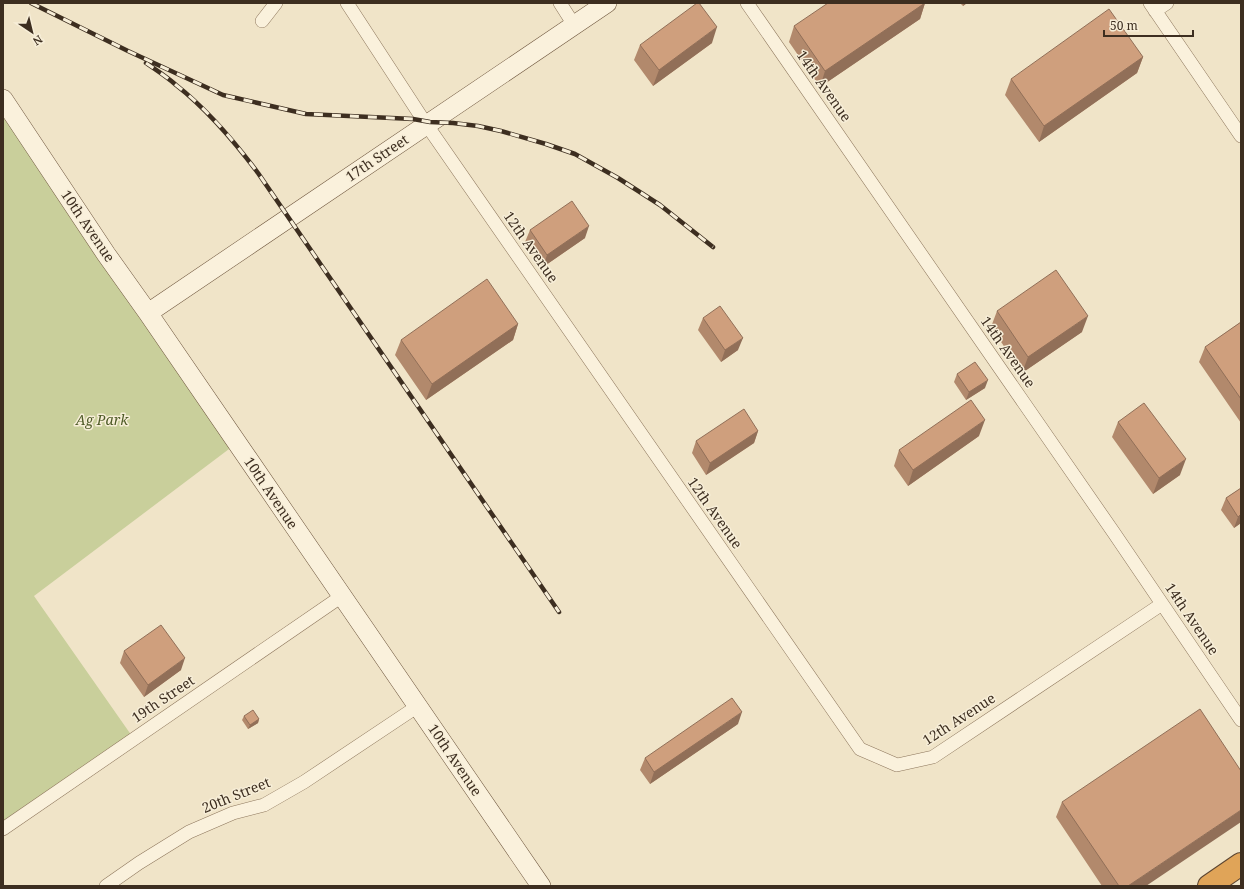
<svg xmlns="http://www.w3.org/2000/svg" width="1244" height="889" viewBox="0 0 1244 889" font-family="'Noto Serif',serif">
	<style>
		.green { fill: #c9cf9b }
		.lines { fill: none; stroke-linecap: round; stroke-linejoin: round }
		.street-casing { stroke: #8d765c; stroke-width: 14 }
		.secondary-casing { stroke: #6f573f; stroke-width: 20 }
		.highway-casing { stroke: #5b4430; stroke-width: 24 }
		.street { stroke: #faf1dc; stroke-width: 13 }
		.secondary { stroke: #faf1dc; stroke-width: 19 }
		.highway { stroke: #e0a458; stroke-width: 22 }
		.rail-casing { stroke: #3d2e20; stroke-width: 4.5 }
		.rail { stroke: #f7eed8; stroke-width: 3; stroke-dasharray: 9; stroke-linecap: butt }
		.wall { fill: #b2896c }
		.shaded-wall { fill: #916f58 }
		.building { fill: #cf9f7d; stroke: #916f58 }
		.labels { text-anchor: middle; stroke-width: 3; stroke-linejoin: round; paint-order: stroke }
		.street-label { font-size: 14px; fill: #3d2e20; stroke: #f7eed8 }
		.park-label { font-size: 14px; font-style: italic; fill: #4d5a26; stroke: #f7eed8 }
	</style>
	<rect width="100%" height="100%" fill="#f0e4c8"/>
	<path class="green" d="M 3,99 L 237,443 L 34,596 L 134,739 L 3,829 Z"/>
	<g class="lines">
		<g class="street-casing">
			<path id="street" d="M 347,3 L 424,121 L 860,749 L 897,765 L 933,757 L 1162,604
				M 560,3 L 574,25
				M 747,3 L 1114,533 L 1241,720
				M 1150,3 L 1241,136
				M 1155,11 L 1167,3
				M 262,21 L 276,3
				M 3,829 L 342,596
				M 106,886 L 139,863 L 189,832 L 233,813 L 264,805 L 304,782 L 418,706"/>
		</g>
		<g class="secondary-casing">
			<path id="secondary" d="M 3,99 L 106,254 L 148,313 L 541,886
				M 148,313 L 607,3"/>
		</g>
		<g class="highway-casing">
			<path id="highway" d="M 1209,886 L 1241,864"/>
		</g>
		<use href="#street" class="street"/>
		<use href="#secondary" class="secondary"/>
		<use href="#highway" class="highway"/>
		<g class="rail-casing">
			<path id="rail" d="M 31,3 L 128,51 L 223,95 L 306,114 L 413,119 L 430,122 L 453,123 L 478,126 L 501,131 L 546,144 L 575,154 L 618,178 L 660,205 L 713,247
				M 146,63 C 156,70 167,77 176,85 C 208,110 234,141 258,173 L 559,612"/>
		</g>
		<use href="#rail" class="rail"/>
	</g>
	<path class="wall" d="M 925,3 L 920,19 L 820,87 L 789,42 L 794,26 Z
		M 960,3 L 967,3 L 963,6 Z
		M 712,43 L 653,86 L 634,60 L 640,45 Z
		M 1143,57 L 1137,73 L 1039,142 L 1005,95 L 1011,79 Z
		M 530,230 L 585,238 L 543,267 L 525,242 Z
		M 997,311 L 1082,332 L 1022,373 L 991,327 Z
		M 703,318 L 738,350 L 721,362 L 698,330 Z
		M 1241,322 L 1241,423 L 1199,362 L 1205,347 Z
		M 518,324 L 513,340 L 426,400 L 395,355 L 401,340 Z
		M 957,374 L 985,388 L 966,400 L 954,382 Z
		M 1118,422 L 1180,475 L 1153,494 L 1112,437 Z
		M 758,431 L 754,443 L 706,475 L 692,453 L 696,441 Z
		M 979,436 L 908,486 L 894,466 L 899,450 Z
		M 1241,488 L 1241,523 L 1234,528 L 1221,510 L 1226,498 Z
		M 124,651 L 181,670 L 144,697 L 120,663 Z
		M 244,716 L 259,719 L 258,723 L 248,729 L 242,720 Z
		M 738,724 L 650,784 L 640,770 L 645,758 Z
		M 1062,802 L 1146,886 L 1102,886 L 1056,817 Z"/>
	<path class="shaded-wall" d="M 925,3 L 920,19 L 820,87 L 825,71 Z
		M 964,3 L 967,3 L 963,6 Z
		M 717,27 L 712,43 L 653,86 L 659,70 Z
		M 1143,57 L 1137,73 L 1039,142 L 1044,126 Z
		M 589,226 L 585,238 L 543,267 L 547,255 Z
		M 1088,316 L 1082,332 L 1022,373 L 1028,357 Z
		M 518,324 L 513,340 L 426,400 L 432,384 Z
		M 743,338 L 738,350 L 721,362 L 725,350 Z
		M 988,380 L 985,388 L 966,400 L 969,392 Z
		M 985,420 L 979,436 L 908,486 L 913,470 Z
		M 758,431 L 754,443 L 706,475 L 710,463 Z
		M 1186,459 L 1180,475 L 1153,494 L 1159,478 Z
		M 1241,514 L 1241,523 L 1234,528 L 1238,517 Z
		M 185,658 L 181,670 L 144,697 L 148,685 Z
		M 742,712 L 738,724 L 650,784 L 654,772 Z
		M 259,719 L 258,723 L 248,729 L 250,725 Z
		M 1241,810 L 1241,822 L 1146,886 L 1128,886 Z"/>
	<path class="building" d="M 697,3 L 699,3 L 717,27 L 659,70 L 640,45 Z
		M 828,3 L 925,3 L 825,71 L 794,26 Z
		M 1109,9 L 1143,57 L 1044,126 L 1011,79 Z
		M 572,201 L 589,226 L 547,255 L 530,230 Z
		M 1056,270 L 1088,316 L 1028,357 L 997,311 Z
		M 487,279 L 518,324 L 432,384 L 401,340 Z
		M 720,306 L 743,338 L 725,350 L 703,318 Z
		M 1241,322 L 1241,399 L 1205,347 Z
		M 975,362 L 988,380 L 969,392 L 957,374 Z
		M 971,400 L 985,420 L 913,470 L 899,450 Z
		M 1144,403 L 1186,459 L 1159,478 L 1118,422 Z
		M 744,409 L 758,431 L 710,463 L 696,441 Z
		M 1241,488 L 1241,514 L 1238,517 L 1226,498 Z
		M 161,625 L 185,658 L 148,685 L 124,651 Z
		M 732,698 L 742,712 L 654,772 L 645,758 Z
		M 1200,709 L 1241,771 L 1241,810 L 1128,886 L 1119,886 L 1062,802 Z
		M 253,710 L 259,719 L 250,725 L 244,716 Z"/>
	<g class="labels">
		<g class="street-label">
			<text transform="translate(824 86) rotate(55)" y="5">14th Avenue</text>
			<text transform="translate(377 158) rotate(-34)" y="5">17th Street</text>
			<text transform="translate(88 226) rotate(56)" y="5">10th Avenue</text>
			<text transform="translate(531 247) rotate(55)" y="5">12th Avenue</text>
			<text transform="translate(1008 352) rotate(55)" y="5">14th Avenue</text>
			<text transform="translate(271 493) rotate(56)" y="5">10th Avenue</text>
			<text transform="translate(715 513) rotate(55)" y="5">12th Avenue</text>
			<text transform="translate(1192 619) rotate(56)" y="5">14th Avenue</text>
			<text transform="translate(163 699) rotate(-34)" y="5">19th Street</text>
			<text transform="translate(959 719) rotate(-33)" y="5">12th Avenue</text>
			<text transform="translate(455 760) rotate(56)" y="5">10th Avenue</text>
			<text transform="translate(236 795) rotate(-22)" y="5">20th Street</text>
		</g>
		<g class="park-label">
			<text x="102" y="425">Ag Park</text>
		</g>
	</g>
	<rect width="1244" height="889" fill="none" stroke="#3d2e20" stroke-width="8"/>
	<g transform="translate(32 32) rotate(145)" stroke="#f7eed8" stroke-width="3" paint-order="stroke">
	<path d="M0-3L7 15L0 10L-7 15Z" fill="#3d2e20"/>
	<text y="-6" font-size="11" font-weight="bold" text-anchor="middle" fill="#3d2e20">N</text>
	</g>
	<path d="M1104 30v6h89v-6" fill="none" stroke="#3d2e20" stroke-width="2"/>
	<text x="1110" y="30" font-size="12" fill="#3d2e20" stroke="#f7eed8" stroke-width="3" paint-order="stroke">50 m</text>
</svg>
